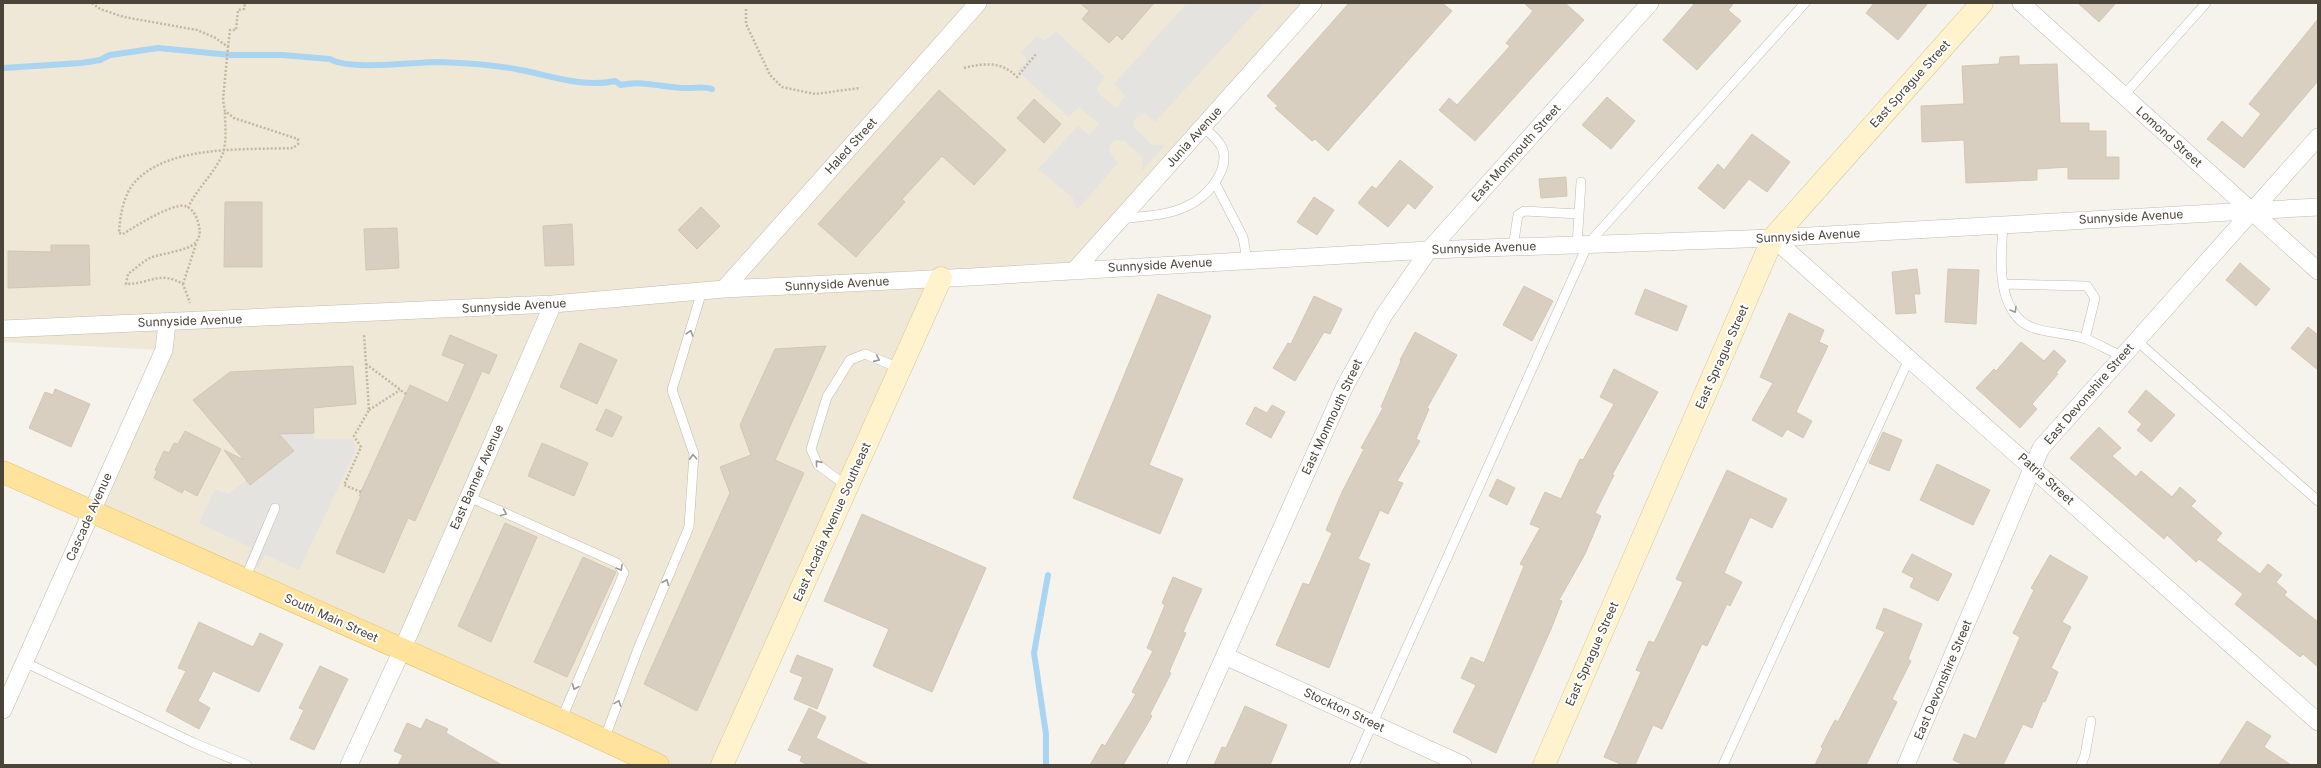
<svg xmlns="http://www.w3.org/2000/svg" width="2321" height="768" viewBox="0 0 2321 768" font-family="Inter,sans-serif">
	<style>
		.education { fill: #efe8d6 }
		.parking { fill: #e5e3e0 }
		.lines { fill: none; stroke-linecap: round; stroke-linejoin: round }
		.stream { stroke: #a9d4f2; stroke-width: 6 }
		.building { fill: #d8cfc1; stroke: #d3c7b4 }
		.lane-casing { stroke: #c2bbae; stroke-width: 10 }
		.street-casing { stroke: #c2bbae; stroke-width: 18 }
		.secondary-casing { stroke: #d6c79b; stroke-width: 23 }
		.primary-casing { stroke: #e6c16a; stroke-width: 23 }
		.path { stroke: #c4b79f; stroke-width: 2.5; stroke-dasharray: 2 2; stroke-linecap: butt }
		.lane { stroke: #fff; stroke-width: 9 }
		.street { stroke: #fff; stroke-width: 17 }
		.secondary { stroke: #fff3cd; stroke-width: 22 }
		.primary { stroke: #ffe39c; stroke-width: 22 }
		.oneway { stroke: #9c9892 }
		.labels { text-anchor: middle; stroke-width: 4; stroke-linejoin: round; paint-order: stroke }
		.street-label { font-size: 12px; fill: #4b4439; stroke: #fff }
	</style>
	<rect width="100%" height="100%" fill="#f6f3ec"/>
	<path class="education" d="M 3,3 L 1313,3 L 1075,270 L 941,279 L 722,765 L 654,765 L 92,510 L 163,350 L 3,342 Z"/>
	<path class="parking" d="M 1187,3 L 1264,3 L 1155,122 L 1146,114 L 1140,115 L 1134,120 L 1133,127 L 1152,145 L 1165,145 L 1142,171 L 1142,157 L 1124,141 L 1115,140 L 1109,147 L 1109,151 L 1118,163 L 1078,209 L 1074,206 L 1073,198 L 1038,169 L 1078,126 L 1089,135 L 1099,124 L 1079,107 L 1069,117 L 1017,71 L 1026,62 L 1026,58 L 1021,53 L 1037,36 L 1045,41 L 1056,31 L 1105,77 L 1097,89 L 1099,94 L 1115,107 L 1118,106 L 1125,96 L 1114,84 Z
		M 314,433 L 314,439 L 352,439 L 357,448 L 299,570 L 265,555 L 258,568 L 245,562 L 252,548 L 199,523 L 215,489 L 228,494 L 247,480 L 250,485 L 294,451 L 279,434 Z"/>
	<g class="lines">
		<path class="stream" d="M 3,68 L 81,63 L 100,60 L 110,55 L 158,48 L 231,55 L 282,55 L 330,59 C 350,71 414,62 439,62 C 466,63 496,65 521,70 C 551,76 584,88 615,81 L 621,85 C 643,80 665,88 687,88 C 696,88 703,86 712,89
			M 1046,765 L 1046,734 L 1034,653 L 1048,575"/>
	</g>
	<path class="building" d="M 1080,3 L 1154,3 L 1122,40 L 1117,35 L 1109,43 L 1082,19 L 1089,11 Z
		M 1349,3 L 1442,3 L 1452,11 L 1328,151 L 1315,139 L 1312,141 L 1275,108 L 1278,106 L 1267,96 Z
		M 1524,3 L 1565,3 L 1584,20 L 1475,141 L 1439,110 L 1449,98 L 1457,105 L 1510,46 L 1506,43 L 1533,11 Z
		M 1695,3 L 1734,3 L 1728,10 L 1741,21 L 1697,70 L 1663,40 Z
		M 1874,3 L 1928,3 L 1898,40 L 1866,13 Z
		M 2078,3 L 2116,3 L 2099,22 Z
		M 2318,19 L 2318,81 L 2244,168 L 2207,139 L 2222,121 L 2242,138 L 2261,114 L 2249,104 Z
		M 2019,56 L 2019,65 L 2057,64 L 2060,123 L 2089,123 L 2089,131 L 2106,131 L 2106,157 L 2119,157 L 2119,179 L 2068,179 L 2068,167 L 2037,169 L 2037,180 L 1966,183 L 1964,140 L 1922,142 L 1921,106 L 1964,104 L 1962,66 L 1999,64 L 2000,57 Z
		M 939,90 L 1006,150 L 974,185 L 942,156 L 902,199 L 905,202 L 856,257 L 818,224 Z
		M 1607,97 L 1635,121 L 1611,149 L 1582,125 Z
		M 1034,99 L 1061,124 L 1044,143 L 1017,118 Z
		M 1752,134 L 1790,162 L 1767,192 L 1749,179 L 1724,209 L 1698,188 L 1718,164 L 1724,170 Z
		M 1400,160 L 1433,187 L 1415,209 L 1408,203 L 1388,227 L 1358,203 L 1372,186 L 1376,189 Z
		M 1566,177 L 1567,196 L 1541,198 L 1539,179 Z
		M 1314,197 L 1334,210 L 1317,235 L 1297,222 Z
		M 225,202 L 262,202 L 262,267 L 224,267 Z
		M 701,207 L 720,226 L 697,249 L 678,230 Z
		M 572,224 L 574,265 L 545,266 L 543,226 Z
		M 397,228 L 399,268 L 366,270 L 364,229 Z
		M 51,245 L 89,245 L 90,285 L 8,288 L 8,251 L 51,252 Z
		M 2240,263 L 2270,289 L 2256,306 L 2226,280 Z
		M 1917,269 L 1920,294 L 1914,294 L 1916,313 L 1896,314 L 1892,272 Z
		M 1948,269 L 1979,270 L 1976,324 L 1945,322 Z
		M 1524,286 L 1553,301 L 1532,341 L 1503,325 Z
		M 1645,289 L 1687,306 L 1677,331 L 1635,314 Z
		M 1158,294 L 1211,316 L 1149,465 L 1183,479 L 1160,534 L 1073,498 Z
		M 1314,296 L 1342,309 L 1330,334 L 1324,332 L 1295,381 L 1273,368 L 1288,343 L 1291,344 Z
		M 1789,313 L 1824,330 L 1819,342 L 1828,346 L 1796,412 L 1812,421 L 1803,438 L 1787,429 L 1782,437 L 1752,420 L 1773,383 L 1760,377 Z
		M 2308,327 L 2318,335 L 2318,370 L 2291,348 Z
		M 1415,332 L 1457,355 L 1427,408 L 1429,409 L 1416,439 L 1420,441 L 1397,481 L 1403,483 L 1388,514 L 1380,510 L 1358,559 L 1370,564 L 1329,668 L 1276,645 L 1303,583 L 1309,585 L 1332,533 L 1326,530 L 1342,492 L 1364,449 L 1361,448 L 1383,408 L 1381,407 L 1401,361 L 1400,360 Z
		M 450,335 L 497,355 L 489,374 L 482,371 L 415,521 L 408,518 L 384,573 L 336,553 L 361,496 L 359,496 L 410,385 L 448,403 L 465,364 L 442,355 Z
		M 2021,342 L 2044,361 L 2054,350 L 2066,361 L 2056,373 L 2058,374 L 2032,404 L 2037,409 L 2020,428 L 1976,388 L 1994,369 L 1996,371 Z
		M 580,343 L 617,360 L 597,404 L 560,387 Z
		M 826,346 L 775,460 L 804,473 L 697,711 L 644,684 L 730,493 L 720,467 L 751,455 L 740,425 L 775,349 Z
		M 353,366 L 356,404 L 313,408 L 314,433 L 279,434 L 294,451 L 250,485 L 224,450 L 244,460 L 193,400 L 230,372 Z
		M 1614,369 L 1658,392 L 1612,475 L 1614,475 L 1595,513 L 1601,516 L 1585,554 L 1559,600 L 1562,601 L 1551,629 L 1496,753 L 1453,732 L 1476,685 L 1461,678 L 1471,657 L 1484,663 L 1524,566 L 1520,564 L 1540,528 L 1530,524 L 1545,492 L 1561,499 L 1580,459 L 1583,460 L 1614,404 L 1600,397 Z
		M 55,389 L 90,404 L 71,447 L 29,428 L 45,392 L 53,395 Z
		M 2146,390 L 2175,415 L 2151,442 L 2137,430 L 2142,424 L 2128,412 Z
		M 1272,405 L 1285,412 L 1271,438 L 1246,424 L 1255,407 L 1267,413 Z
		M 606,409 L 622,417 L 612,437 L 596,430 Z
		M 2099,427 L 2121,448 L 2112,456 L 2136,477 L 2141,471 L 2172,497 L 2180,487 L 2196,501 L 2191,506 L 2222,533 L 2216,540 L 2260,574 L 2268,564 L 2282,575 L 2276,582 L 2287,592 L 2284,595 L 2318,622 L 2318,667 L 2303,654 L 2300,657 L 2235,604 L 2243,594 L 2199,559 L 2196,562 L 2167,535 L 2164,539 L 2070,458 Z
		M 185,431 L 221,449 L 197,496 L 184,489 L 182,493 L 154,478 L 157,471 L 155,470 L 164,451 L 169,453 L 174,443 L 178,444 Z
		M 1883,432 L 1902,440 L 1889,471 L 1869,463 Z
		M 542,443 L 588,463 L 574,496 L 528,476 Z
		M 1937,464 L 1990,490 L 1973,525 L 1920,500 Z
		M 1727,470 L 1787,499 L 1772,528 L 1750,517 L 1724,573 L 1742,582 L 1730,606 L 1727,604 L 1707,646 L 1702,644 L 1662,729 L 1653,725 L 1635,765 L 1623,765 L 1604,757 L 1641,672 L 1636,670 L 1649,641 L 1654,643 L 1683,582 L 1676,579 Z
		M 1497,479 L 1515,488 L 1507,505 L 1489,496 Z
		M 862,514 L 986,568 L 932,692 L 873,666 L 889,629 L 824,601 Z
		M 505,523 L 537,537 L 491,642 L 458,626 Z
		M 1912,554 L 1952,574 L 1938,601 L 1910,587 L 1914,578 L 1902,572 Z
		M 2050,555 L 2088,577 L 2062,622 L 2071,627 L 2051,668 L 2058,672 L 2045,702 L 2043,701 L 2032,728 L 2023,724 L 2003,765 L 1964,765 L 1953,760 L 1964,734 L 1976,739 L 2020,637 L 2013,633 L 2034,590 L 2031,588 Z
		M 583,557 L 616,572 L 567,677 L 534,662 Z
		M 1173,577 L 1202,589 L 1183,632 L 1186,633 L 1169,672 L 1171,673 L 1150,714 L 1152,716 L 1123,765 L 1090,765 L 1102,744 L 1105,746 L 1136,694 L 1132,692 L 1153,651 L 1147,648 L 1165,605 L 1162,603 Z
		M 1884,608 L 1922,624 L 1908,659 L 1911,661 L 1892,699 L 1897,702 L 1866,765 L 1815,765 L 1823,748 L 1821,747 L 1835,720 L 1838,722 L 1885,632 L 1876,628 Z
		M 199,622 L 253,647 L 260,633 L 283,644 L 259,692 L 213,671 L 198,701 L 210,708 L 199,729 L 166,711 L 186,671 L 178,668 Z
		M 797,655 L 833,669 L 817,709 L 794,699 L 803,677 L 790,672 Z
		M 320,666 L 348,679 L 314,750 L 290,739 L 304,710 L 299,708 Z
		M 1245,706 L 1287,725 L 1270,765 L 1214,765 L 1222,747 L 1226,748 Z
		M 809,708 L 826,717 L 816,738 L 870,765 L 808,765 L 800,761 L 802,756 L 788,750 Z
		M 426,719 L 448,729 L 446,733 L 502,765 L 398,765 L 403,755 L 394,751 L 407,723 L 421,729 Z
		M 2247,721 L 2271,736 L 2264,747 L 2291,765 L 2219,765 Z"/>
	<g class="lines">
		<g class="lane-casing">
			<path id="lane" d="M 2124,95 L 2206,3
				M 1215,183 L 1243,237 L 1247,260
				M 1122,219 C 1142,216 1166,216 1185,207 C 1205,199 1229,173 1223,150 C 1220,141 1210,133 1203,127
				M 2003,225 C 2001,255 1996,298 2021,321 C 2036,334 2067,332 2086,339 C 2098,344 2110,351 2122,356
				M 1577,245 L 1581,182
				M 1513,247 L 1518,215 L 1524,211 L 1579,214
				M 2003,284 L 2087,286 L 2095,298 L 2085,339
				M 2136,340 L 2318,501
				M 847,486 L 818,465 L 811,449 L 827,397 L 850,360 L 865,354 L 901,369
				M 469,497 L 617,563 L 624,573 L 561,720
				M 245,579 L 275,508
				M 24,662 L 194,743 L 247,765
				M 604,740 L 638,649 L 689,527 L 694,454 L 672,390 L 702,291
				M 1354,765 L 1588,244 L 1805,3
				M 1723,765 L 1909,359
				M 2081,765 L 2085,755 L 2091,721"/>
		</g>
		<g class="street-casing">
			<path id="street" d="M 2021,3 L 2318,271
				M 1773,238 L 2318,722
				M 1075,270 L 1313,3
				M 724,289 L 978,3
				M 3,329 L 553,304 L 724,289 L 971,277 L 1429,250 L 1773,238 L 2318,207
				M 1225,656 L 1463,765
				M 3,710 L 164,350 L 167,323
				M 349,765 L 402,650 L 553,304
				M 1176,765 L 1345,386 L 1384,315 L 1429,250 L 1650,3
				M 1906,765 L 2041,448 L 2318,137"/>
		</g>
		<g class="secondary-casing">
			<path id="secondary" d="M 722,765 L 941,278
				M 1544,765 L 1773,238 L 1982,3"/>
		</g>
		<g class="primary-casing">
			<path id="primary" d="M 3,472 L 561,720 L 658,765"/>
		</g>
		<path class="path" d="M 92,3 L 100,9 L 124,17 L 197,30 L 214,37 L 228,47 L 223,100 L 225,111 L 234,118 L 298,139 L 298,144 L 293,148 C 247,150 176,145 140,177 C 124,190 120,214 119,233 L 123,234 C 134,227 172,203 185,206 C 192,208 196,215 198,222 C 200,229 201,236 196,242 C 189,251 162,253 150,258 C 142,262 135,269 128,274 L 126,284 C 150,284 159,270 183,284 L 190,303
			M 746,9 L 746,24 L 770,75 L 782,87 L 815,94 L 860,88
			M 228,47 L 230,30 L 236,30 L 238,10 L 244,9 L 245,3
			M 964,68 C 983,63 1002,61 1017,77 L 1036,54
			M 188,208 C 197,188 215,173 223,153 C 227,141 225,124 225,112
			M 183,284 L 196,244
			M 366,364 L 406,394
			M 369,410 L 400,390
			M 361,492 L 344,485 L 361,447 L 354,436 L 369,410 L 364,334"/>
		<use href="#lane" class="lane"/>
		<use href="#street" class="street"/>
		<use href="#secondary" class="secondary"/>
		<use href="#primary" class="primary"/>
	</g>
	<defs><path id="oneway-chevron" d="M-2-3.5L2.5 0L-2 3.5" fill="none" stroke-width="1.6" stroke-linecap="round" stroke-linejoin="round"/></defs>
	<g class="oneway">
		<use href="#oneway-chevron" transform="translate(2014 310) rotate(59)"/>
		<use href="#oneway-chevron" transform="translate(690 333) rotate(-74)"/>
		<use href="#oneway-chevron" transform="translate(877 359) rotate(24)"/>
		<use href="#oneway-chevron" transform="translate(693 457) rotate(-93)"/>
		<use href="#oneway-chevron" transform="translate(818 463) rotate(-129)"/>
		<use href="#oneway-chevron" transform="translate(504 513) rotate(23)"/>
		<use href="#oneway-chevron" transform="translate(620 568) rotate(60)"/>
		<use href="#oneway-chevron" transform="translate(666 582) rotate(-67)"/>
		<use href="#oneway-chevron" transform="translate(575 687) rotate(113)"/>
		<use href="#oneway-chevron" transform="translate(618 703) rotate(-70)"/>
	</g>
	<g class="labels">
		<g class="street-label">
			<text transform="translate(1910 84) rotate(-48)" y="4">East Sprague Street</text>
			<text transform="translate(1194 137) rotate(-48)" y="4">Junia Avenue</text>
			<text transform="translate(2169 137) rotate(42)" y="4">Lomond Street</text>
			<text transform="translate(851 146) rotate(-48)" y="4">Haled Street</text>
			<text transform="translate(1516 153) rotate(-48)" y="4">East Monmouth Street</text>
			<text transform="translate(2131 217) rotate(-3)" y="4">Sunnyside Avenue</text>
			<text transform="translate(1808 236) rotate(-3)" y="4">Sunnyside Avenue</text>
			<text transform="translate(1484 248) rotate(-2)" y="4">Sunnyside Avenue</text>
			<text transform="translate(1160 265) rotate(-3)" y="4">Sunnyside Avenue</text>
			<text transform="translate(837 284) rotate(-3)" y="4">Sunnyside Avenue</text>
			<text transform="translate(514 306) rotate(-3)" y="4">Sunnyside Avenue</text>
			<text transform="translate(190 321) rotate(-2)" y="4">Sunnyside Avenue</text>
			<text transform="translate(1722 357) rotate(-66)" y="4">East Sprague Street</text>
			<text transform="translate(2089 394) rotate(-49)" y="4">East Devonshire Street</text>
			<text transform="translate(1332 417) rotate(-65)" y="4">East Monmouth Street</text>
			<text transform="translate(477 477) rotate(-66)" y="4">East Banner Avenue</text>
			<text transform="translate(2046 479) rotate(42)" y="4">Patria Street</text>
			<text transform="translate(89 517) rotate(-66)" y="4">Cascade Avenue</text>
			<text transform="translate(832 522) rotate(-66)" y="4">East Acadia Avenue Southeast</text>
			<text transform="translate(331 618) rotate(24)" y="4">South Main Street</text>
			<text transform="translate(1592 654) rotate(-66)" y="4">East Sprague Street</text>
			<text transform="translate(1943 680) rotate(-67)" y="4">East Devonshire Street</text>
			<text transform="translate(1344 710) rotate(25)" y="4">Stockton Street</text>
		</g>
	</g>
	<rect width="2321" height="768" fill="none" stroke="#4b4439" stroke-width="8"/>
</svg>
